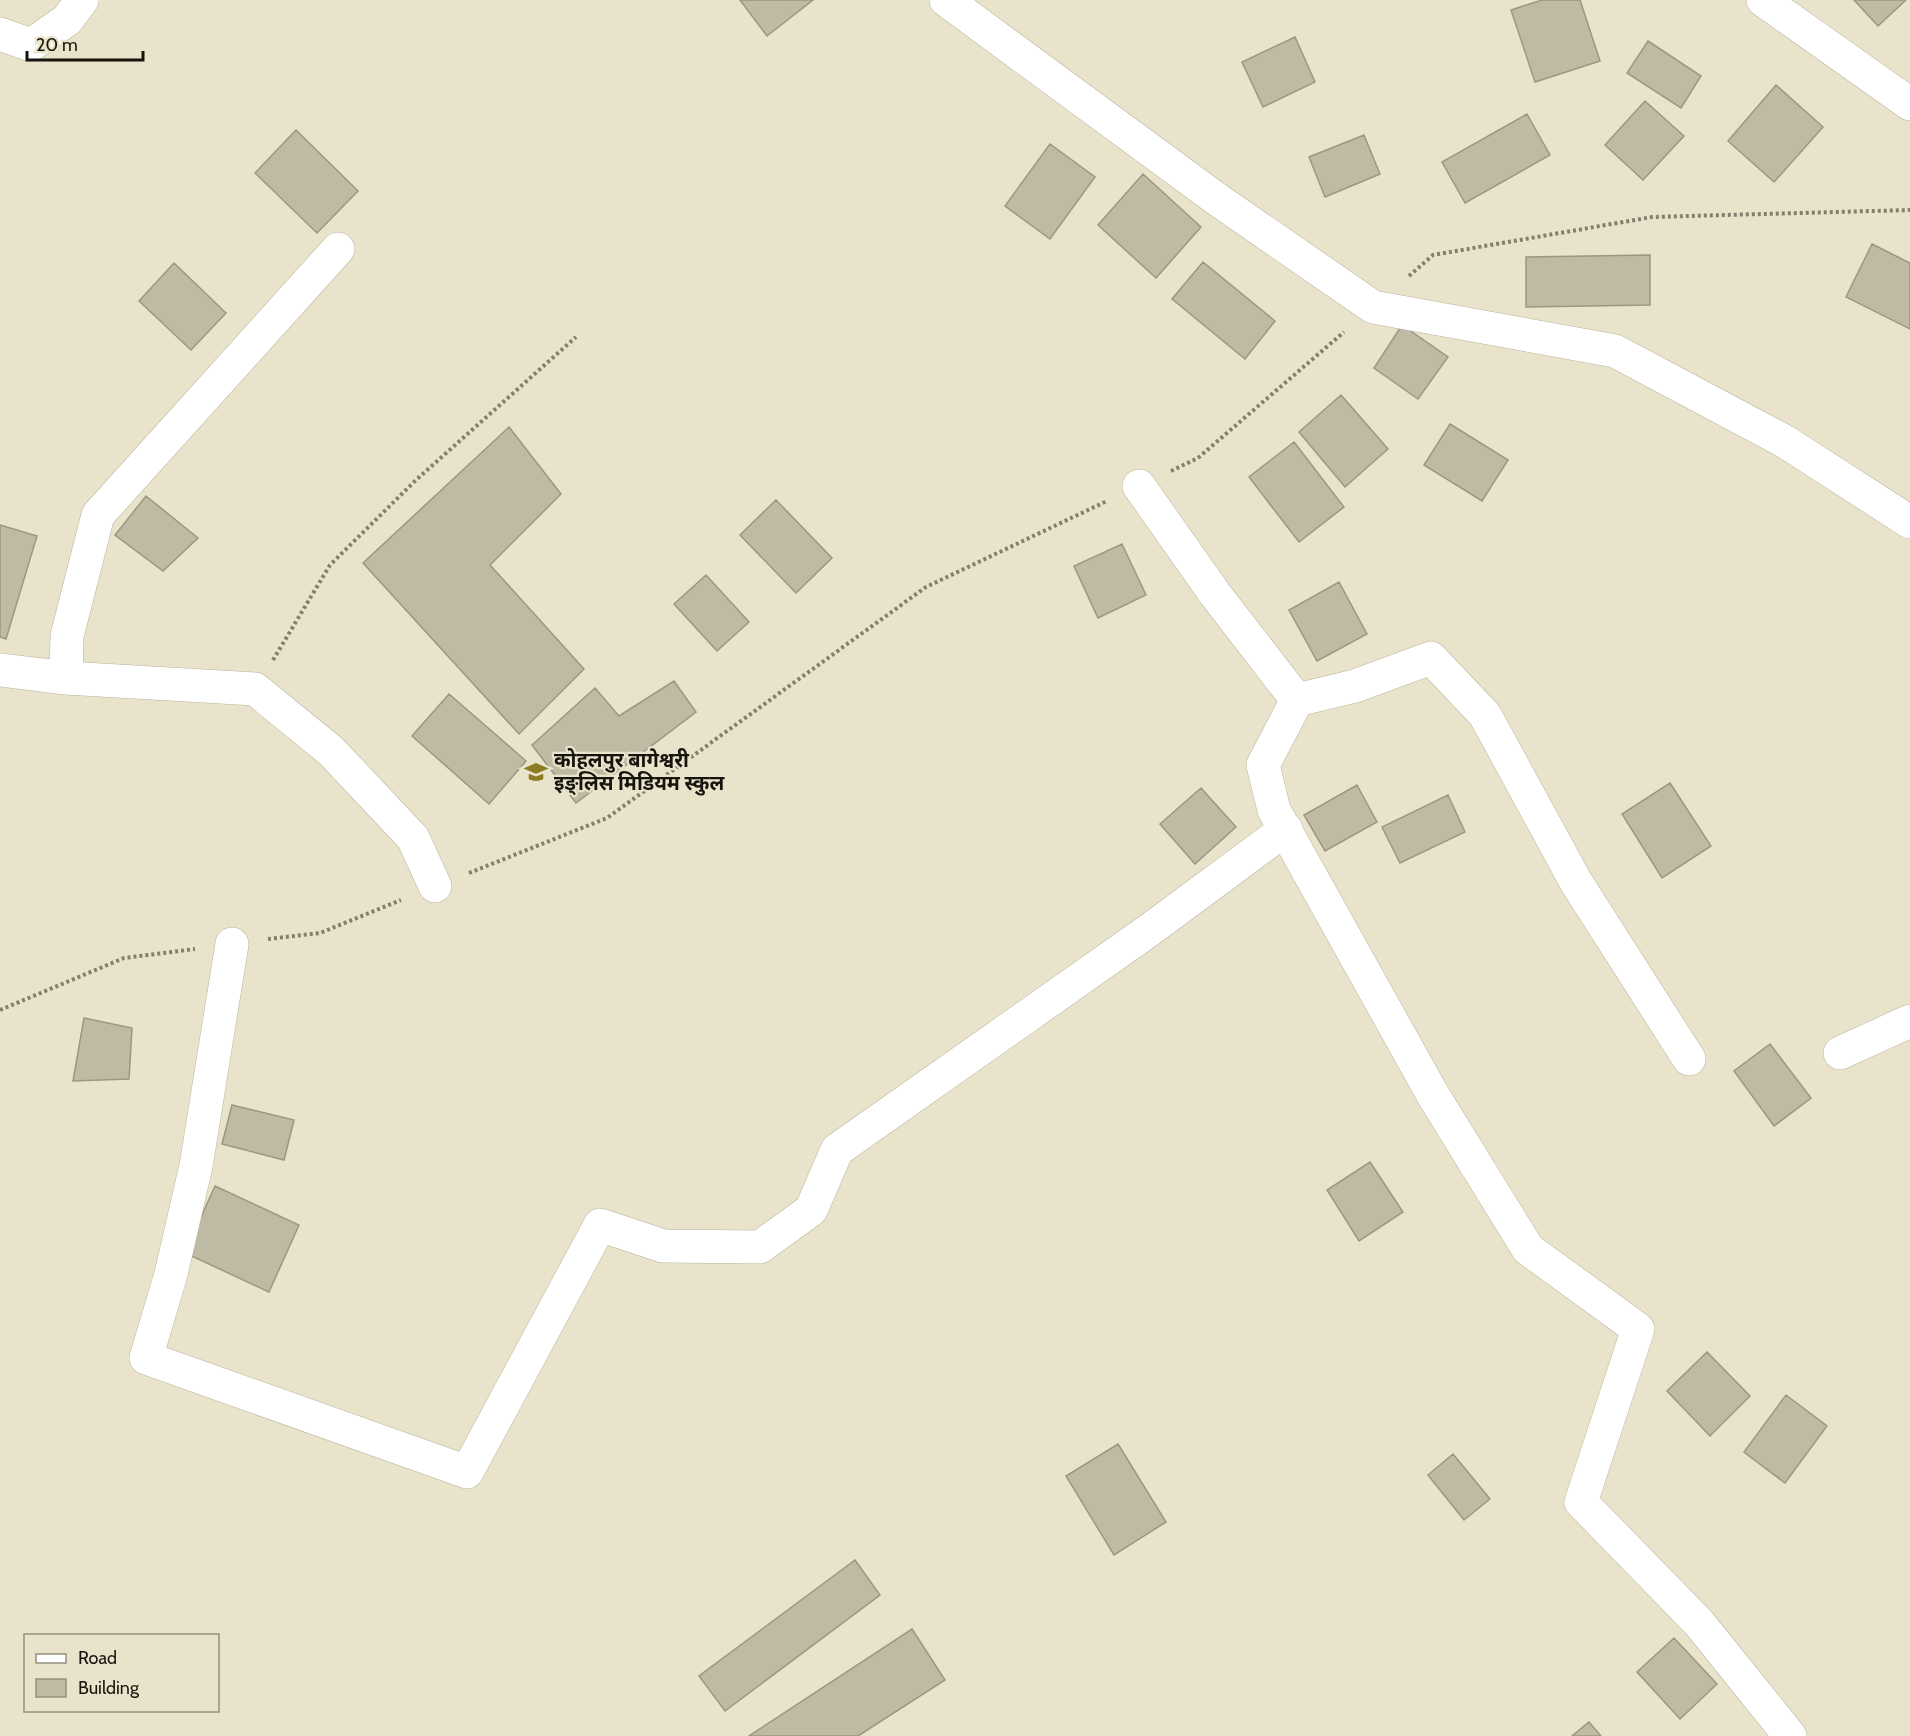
<svg xmlns="http://www.w3.org/2000/svg" width="1910" height="1736" viewBox="0 0 1910 1736" font-family="Cabin,'Noto Sans Devanagari',sans-serif">
	<style>
		.building { fill: #bfbaa3; stroke: #9c9780; stroke-width: 1.5 }
		.lines { fill: none; stroke-linecap: round; stroke-linejoin: round }
		.street-casing { stroke: #bab59e; stroke-width: 34 }
		.secondary-casing { stroke: #bab59e; stroke-width: 34 }
		.path { stroke: #837f6f; stroke-width: 4; stroke-dasharray: 3 3; stroke-linecap: butt }
		.street { stroke: #fff; stroke-width: 33 }
		.secondary { stroke: #fff; stroke-width: 33 }
		.labels { text-anchor: middle; stroke-width: 4.5; stroke-linejoin: round; paint-order: stroke }
		.poi-label { font-size: 20px; font-weight: bold; fill: #16140c; stroke: #e8e3ca; text-anchor: start }
	</style>
	<rect width="100%" height="100%" fill="#e8e3ca"/>
	<path class="building" d="M 740,0 L 813,0 L 767,36 Z
		M 1542,0 L 1580,0 L 1600,61 L 1535,82 L 1511,10 Z
		M 1854,0 L 1906,0 L 1878,26 Z
		M 1295,37 L 1315,82 L 1263,107 L 1242,62 Z
		M 1648,41 L 1701,76 L 1681,108 L 1627,73 Z
		M 1776,85 L 1823,127 L 1774,182 L 1728,141 Z
		M 1645,101 L 1684,136 L 1643,180 L 1605,145 Z
		M 1527,114 L 1550,155 L 1465,203 L 1442,162 Z
		M 296,130 L 358,191 L 317,233 L 255,173 Z
		M 1364,135 L 1380,174 L 1325,197 L 1309,157 Z
		M 1050,144 L 1095,177 L 1050,239 L 1005,206 Z
		M 1143,174 L 1201,227 L 1156,278 L 1098,225 Z
		M 1872,244 L 1910,263 L 1910,329 L 1846,297 Z
		M 1650,255 L 1650,305 L 1526,307 L 1526,257 Z
		M 1203,262 L 1275,321 L 1245,359 L 1172,299 Z
		M 174,263 L 226,313 L 191,350 L 139,301 Z
		M 1402,325 L 1448,357 L 1418,399 L 1374,368 Z
		M 1341,395 L 1388,449 L 1345,487 L 1299,432 Z
		M 1450,424 L 1508,460 L 1482,501 L 1424,465 Z
		M 509,427 L 561,494 L 490,565 L 584,669 L 519,734 L 363,563 Z
		M 1294,442 L 1344,507 L 1299,542 L 1249,477 Z
		M 146,496 L 198,538 L 163,571 L 115,535 Z
		M 776,500 L 832,558 L 796,593 L 740,535 Z
		M 0,525 L 37,536 L 6,639 L 0,637 Z
		M 1122,544 L 1146,595 L 1098,618 L 1074,566 Z
		M 706,575 L 749,622 L 717,651 L 674,604 Z
		M 1339,582 L 1367,634 L 1317,661 L 1289,610 Z
		M 674,681 L 696,712 L 576,803 L 532,745 L 595,688 L 619,716 Z
		M 449,694 L 526,761 L 489,804 L 412,736 Z
		M 1670,783 L 1711,846 L 1662,878 L 1622,814 Z
		M 1357,785 L 1377,822 L 1325,851 L 1304,815 Z
		M 1201,788 L 1236,827 L 1195,864 L 1160,824 Z
		M 1448,795 L 1465,832 L 1400,863 L 1382,827 Z
		M 84,1018 L 132,1028 L 129,1079 L 73,1081 Z
		M 1770,1044 L 1811,1098 L 1774,1126 L 1734,1071 Z
		M 232,1105 L 294,1120 L 284,1160 L 222,1144 Z
		M 1370,1162 L 1403,1212 L 1359,1241 L 1327,1190 Z
		M 215,1186 L 299,1225 L 269,1292 L 185,1253 Z
		M 1707,1352 L 1750,1396 L 1710,1436 L 1667,1391 Z
		M 1786,1395 L 1827,1426 L 1785,1483 L 1744,1452 Z
		M 1118,1444 L 1166,1522 L 1114,1555 L 1066,1476 Z
		M 1453,1454 L 1490,1499 L 1464,1520 L 1428,1475 Z
		M 855,1560 L 880,1595 L 725,1711 L 699,1676 Z
		M 912,1629 L 945,1680 L 858,1736 L 749,1736 Z
		M 1674,1638 L 1717,1684 L 1680,1719 L 1637,1672 Z
		M 1589,1722 L 1601,1736 L 1572,1736 Z"/>
	<g class="lines">
		<g class="street-casing">
			<path id="street" d="M 946,0 L 1218,200 L 1373,307 L 1615,351 L 1784,441 L 1910,522
				M 0,34 L 31,45 L 67,20 L 82,0
				M 338,249 L 98,515 L 67,636 L 66,678 L 255,689 L 331,751 L 413,838 L 435,886
				M 1139,486 L 1215,594 L 1297,700 L 1263,765 L 1274,810 L 1433,1095 L 1528,1249 L 1638,1329 L 1581,1502 L 1699,1623 L 1790,1736
				M 0,670 L 66,678
				M 1297,700 L 1355,686 L 1431,658 L 1485,715 L 1576,882 L 1689,1059
				M 232,944 L 196,1166 L 171,1274 L 146,1358 L 467,1472 L 600,1225 L 663,1246 L 760,1247 L 811,1210 L 837,1150 L 1148,931 L 1286,829
				M 1840,1053 L 1910,1021"/>
		</g>
		<g class="secondary-casing">
			<path id="secondary" d="M 1763,0 L 1910,104"/>
		</g>
		<path class="path" d="M 1409,276 L 1433,255 L 1652,217 L 1910,210
			M 1171,471 L 1198,458 L 1344,332
			M 273,660 L 330,565 L 416,480 L 576,337
			M 469,873 L 607,818 L 926,587 L 1107,501
			M 268,939 L 320,933 L 401,900
			M 0,1010 L 124,958 L 195,949"/>
		<use href="#street" class="street"/>
		<use href="#secondary" class="secondary"/>
	</g>
	<defs>
		<g id="school-bare" transform="scale(1.8)"><path d="M0-5L7-2L0 1L-7-2ZM-4 1L0 2.5L4 1V4Q0 6-4 4Z" fill="#8d7b21" stroke="#e8e3ca" stroke-width="2.5" paint-order="stroke"/></g>
	</defs>
	<g fill-rule="evenodd">
		<use href="#school-bare" x="536" y="772"/>
	</g>
	<g class="labels">
		<g class="poi-label">
			<text x="554" y="767">कोहलपुर बागेश्वरी<tspan x="554" dy="23">इङ्लिस मिडियम स्कुल</tspan></text>
		</g>
	</g>
	<rect x="24" y="1634" width="195" height="78" fill="#e8e3ca" stroke="#94907e" stroke-width="1.5"/>
	<rect x="36" y="1654" width="30" height="9" fill="#ffffff" stroke="#94907e" stroke-width="1.5"/>
	<text x="78" y="1664" font-size="18" fill="#16140c">Road</text>
	<rect x="36" y="1679" width="30" height="18" fill="#bfbaa3" stroke="#94907e" stroke-width="1.5"/>
	<text x="78" y="1694" font-size="18" fill="#16140c">Building</text>
	<path d="M27 51v9h116v-9" fill="none" stroke="#16140c" stroke-width="3"/>
	<text x="36" y="51" font-size="18" fill="#16140c" stroke="#e8e3ca" stroke-width="4.5" paint-order="stroke">20 m</text>
</svg>
